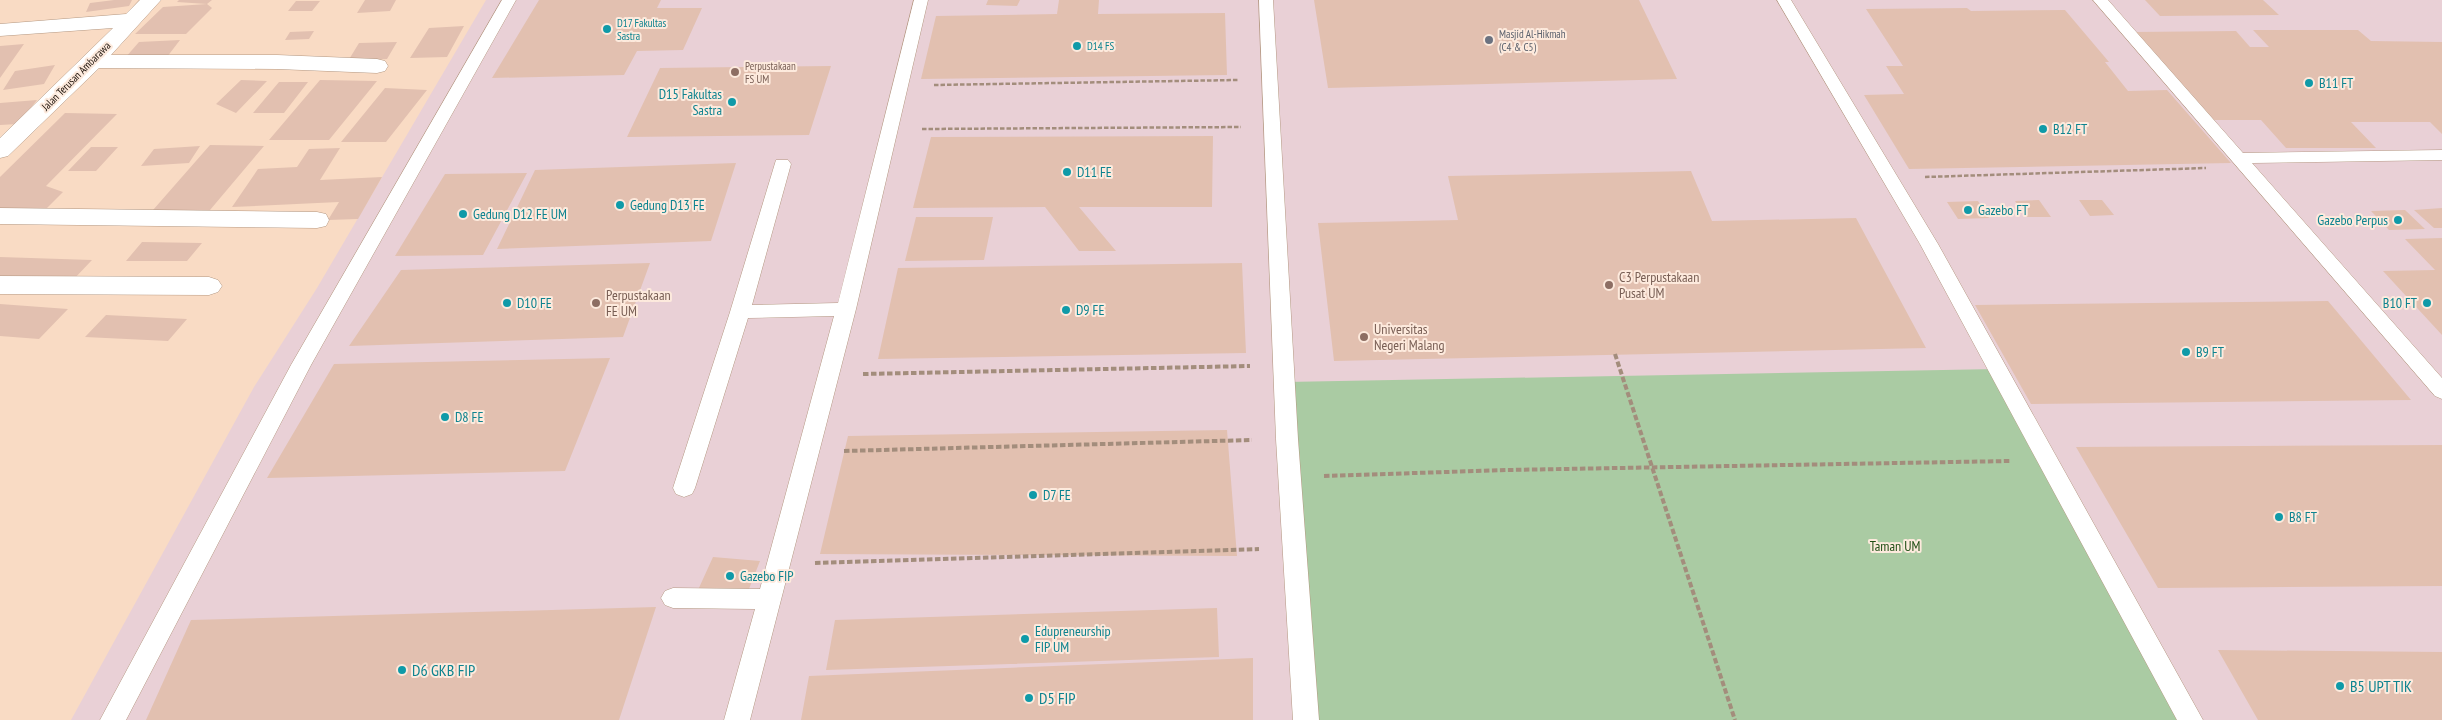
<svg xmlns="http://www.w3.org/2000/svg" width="2442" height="720" viewBox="0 0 2442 720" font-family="'PT Sans Narrow',sans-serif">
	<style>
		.commercial { fill: #e9d0d6 }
		.green { fill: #aacba3 }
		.building { fill: #e2c0b0 }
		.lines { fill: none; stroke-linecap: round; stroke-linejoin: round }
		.lane-casing { stroke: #b49882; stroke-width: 1 }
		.street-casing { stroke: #b49882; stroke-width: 1 }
		.path-far1 { stroke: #a38d7c; stroke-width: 2.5; stroke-dasharray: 4.5 2; stroke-linecap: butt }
		.path { stroke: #a38d7c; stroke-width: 4; stroke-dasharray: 5.5 2.5; stroke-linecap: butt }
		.lane { fill: #fff; fill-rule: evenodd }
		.street { fill: #fff; fill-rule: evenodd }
		.culture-dot { fill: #0f9aa8; stroke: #fdeadd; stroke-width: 2 }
		.worship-dot { fill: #6b7280; stroke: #fdeadd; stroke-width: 2 }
		.education-dot { fill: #8d6e63; stroke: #fdeadd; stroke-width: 2 }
		.labels { text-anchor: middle; stroke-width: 4; stroke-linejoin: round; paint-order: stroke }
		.far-culture-label { font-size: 11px; fill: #0d838f; stroke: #fdeadd; text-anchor: start }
		.far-worship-label { font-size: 11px; fill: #5b616d; stroke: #fdeadd; text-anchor: start }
		.far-education-label { font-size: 11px; fill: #785e54; stroke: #fdeadd; text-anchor: start }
		.far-street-label { font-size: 11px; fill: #20150d; stroke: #fdeadd }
		.culture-label { font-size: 14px; fill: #0d838f; stroke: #fdeadd; text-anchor: start }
		.education-label { font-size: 14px; fill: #785e54; stroke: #fdeadd; text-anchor: start }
		.park-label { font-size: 14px; fill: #1e4e14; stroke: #fdeadd }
		.near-culture-label { font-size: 16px; fill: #0d838f; stroke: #fdeadd; text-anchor: start }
	</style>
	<rect width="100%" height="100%" fill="#f9dbc4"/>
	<path class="commercial" d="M 486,0 L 2442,0 L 2442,720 L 71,720 L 254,387 L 317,288 Z"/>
	<path class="green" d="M 1998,369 L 2194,720 L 1310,720 L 1286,382 Z"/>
	<path class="building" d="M 114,0 L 132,0 L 129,6 L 86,12 L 90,3 Z
		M 179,0 L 212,0 L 207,4 L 177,2 Z
		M 365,0 L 396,0 L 390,11 L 357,13 Z
		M 539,0 L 661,0 L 657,8 L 702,8 L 683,50 L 637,51 L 624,75 L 492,78 Z
		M 988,0 L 1020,0 L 1017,6 L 986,5 Z
		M 1059,0 L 1099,0 L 1098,14 L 1225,13 L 1227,75 L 921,79 L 936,16 L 1057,14 Z
		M 1314,0 L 1639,0 L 1677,79 L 1328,88 Z
		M 2145,0 L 2263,0 L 2279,15 L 2160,16 Z
		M 296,1 L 320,1 L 312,11 L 288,11 Z
		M 207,4 L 212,8 L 186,34 L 135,34 L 163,7 Z
		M 1967,8 L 1971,11 L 2065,10 L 2109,62 L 2105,62 L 2128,91 L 2167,90 L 2231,163 L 1909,169 L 1864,95 L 1904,94 L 1886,66 L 1903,66 L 1866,9 Z
		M 464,26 L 447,57 L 410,58 L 429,28 Z
		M 2253,30 L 2358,30 L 2371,41 L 2442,42 L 2442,134 L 2430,122 L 2351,122 L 2376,148 L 2286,148 L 2261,120 L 2208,120 L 2134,32 L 2236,31 L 2250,47 L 2269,47 Z
		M 314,31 L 309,39 L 285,40 L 290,32 Z
		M 180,40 L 167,57 L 125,58 L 139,42 Z
		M 397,42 L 387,59 L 348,61 L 359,43 Z
		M 24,44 L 0,78 L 0,46 Z
		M 55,65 L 44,84 L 3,90 L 15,71 Z
		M 831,66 L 809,135 L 627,137 L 660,68 Z
		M 241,80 L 267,81 L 236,113 L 216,104 Z
		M 320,80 L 377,81 L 329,140 L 269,140 Z
		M 279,82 L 308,82 L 284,113 L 253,113 Z
		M 385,88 L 427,90 L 386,142 L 341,142 Z
		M 37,100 L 18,124 L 0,125 L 0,103 Z
		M 65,113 L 117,114 L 46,186 L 63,192 L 46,209 L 0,209 L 0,177 Z
		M 1213,136 L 1212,207 L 1079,207 L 1116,251 L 1079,251 L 1045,207 L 913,208 L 931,137 Z
		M 210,145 L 264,146 L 210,210 L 153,210 Z
		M 200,146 L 189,163 L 141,166 L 154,149 Z
		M 91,147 L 118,147 L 96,171 L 68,171 Z
		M 340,148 L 320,180 L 382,177 L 358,219 L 328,220 L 339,202 L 232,207 L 258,169 L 297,167 L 309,149 Z
		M 736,163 L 711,241 L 497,249 L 535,170 Z
		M 1691,171 L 1712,221 L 1856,218 L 1926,348 L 1334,361 L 1318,223 L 1458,220 L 1448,176 Z
		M 527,173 L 483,255 L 395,256 L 445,174 Z
		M 2039,200 L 2051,217 L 2026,217 L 2015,201 Z
		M 2079,200 L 2102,200 L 2114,215 L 2090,216 Z
		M 1978,201 L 1989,218 L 1958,219 L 1947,202 Z
		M 2442,208 L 2442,228 L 2434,228 L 2414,210 Z
		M 2405,210 L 2425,229 L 2389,230 L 2371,211 Z
		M 916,217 L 993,217 L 984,260 L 905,261 Z
		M 2442,238 L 2442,335 L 2383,271 L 2435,270 L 2405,239 Z
		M 142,242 L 202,243 L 187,261 L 126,261 Z
		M 0,257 L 92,260 L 73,280 L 0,278 Z
		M 650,263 L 623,337 L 349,346 L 401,270 Z
		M 1242,263 L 1246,353 L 878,359 L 898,268 Z
		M 2328,301 L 2411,400 L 2031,404 L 1975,305 Z
		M 0,304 L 68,309 L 39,339 L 0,336 Z
		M 106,315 L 187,319 L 168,341 L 85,337 Z
		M 610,358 L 565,471 L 267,478 L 334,364 Z
		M 1227,430 L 1237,556 L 820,554 L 848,436 Z
		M 2442,445 L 2442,586 L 2158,588 L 2076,447 Z
		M 713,557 L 760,561 L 747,594 L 698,590 Z
		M 656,607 L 619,720 L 146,720 L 191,620 Z
		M 1217,608 L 1219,657 L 826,670 L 835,620 Z
		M 2218,650 L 2442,652 L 2442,720 L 2258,720 Z
		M 1253,658 L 1253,720 L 801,720 L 809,676 Z"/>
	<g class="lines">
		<g class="lane-casing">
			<path id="lane" d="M 502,0 L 516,0 L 311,365 L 126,720 L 100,720 L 291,365 Z
				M 914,0 L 928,0 L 856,309 L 750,720 L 724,720 L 755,609 L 673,608 L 665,605 L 661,598 L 665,591 L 673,588 L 760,589 L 834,316 L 748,318 L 695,488 L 692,494 L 684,497 L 676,494 L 673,488 L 730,312 L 776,160 L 788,160 L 791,164 L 752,305 L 838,303 Z
				M 1259,0 L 1273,0 L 1298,439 L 1319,720 L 1293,720 L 1276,439 Z
				M 1777,0 L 1791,0 L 1938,244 L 2203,720 L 2177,720 L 1920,244 Z
				M 2093,0 L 2108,0 L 2243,153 L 2442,150 L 2442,160 L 2252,163 L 2442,378 L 2442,399 L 2435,396 Z"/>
		</g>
		<g class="street-casing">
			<path id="street" d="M 140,0 L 161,0 L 111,55 L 277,55 L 377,59 L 385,61 L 388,66 L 385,71 L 377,73 L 277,69 L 99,68 L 8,156 L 0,158 L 0,138 L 113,28 L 0,36 L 0,24 L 126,14 Z
				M 0,208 L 317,212 L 326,214 L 329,220 L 326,226 L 317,228 L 0,224 Z
				M 0,276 L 209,277 L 218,280 L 222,286 L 218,292 L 209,295 L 0,294 Z"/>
		</g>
		<path class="path-far1" d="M 934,85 L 1238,80
			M 922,129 L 1241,127
			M 1925,177 L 2206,168"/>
		<path class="path" d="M 1615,354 L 1735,720
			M 863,374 L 1250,366
			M 844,451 L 1252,440
			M 1324,476 L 1507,470 L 2010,461
			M 815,563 L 1259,549"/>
		<use href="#lane" class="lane"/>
		<use href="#street" class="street"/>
	</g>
	<g class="culture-dot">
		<circle cx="607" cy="29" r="5"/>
		<circle cx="1077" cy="46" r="5"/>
		<circle cx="2309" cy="83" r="5"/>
		<circle cx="732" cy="102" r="5"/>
		<circle cx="2043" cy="129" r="5"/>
		<circle cx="1067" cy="172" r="5"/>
		<circle cx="620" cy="205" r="5"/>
		<circle cx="1968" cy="210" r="5"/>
		<circle cx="463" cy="214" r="5"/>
		<circle cx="2398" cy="220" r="5"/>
		<circle cx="507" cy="303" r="5"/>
		<circle cx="2427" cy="303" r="5"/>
		<circle cx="1066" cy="310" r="5"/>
		<circle cx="2186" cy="352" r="5"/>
		<circle cx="445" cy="417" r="5"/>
		<circle cx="1033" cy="495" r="5"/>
		<circle cx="2279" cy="517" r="5"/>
		<circle cx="730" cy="576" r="5"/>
		<circle cx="1025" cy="639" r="5"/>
		<circle cx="402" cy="670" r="5"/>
		<circle cx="2340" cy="686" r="5"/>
		<circle cx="1029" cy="698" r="5"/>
	</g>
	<circle class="worship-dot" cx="1489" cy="40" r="5"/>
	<g class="education-dot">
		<circle cx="735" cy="72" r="5"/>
		<circle cx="1609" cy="285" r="5"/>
		<circle cx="596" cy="303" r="5"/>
		<circle cx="1364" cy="337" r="5"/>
	</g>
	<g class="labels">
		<g class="far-culture-label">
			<text x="617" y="27">D17 Fakultas<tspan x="617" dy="13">Sastra</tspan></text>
			<text x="1087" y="50">D14 FS</text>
		</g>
		<g class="far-worship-label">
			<text x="1499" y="38">Masjid Al-Hikmah<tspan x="1499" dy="13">(C4 &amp; C5)</tspan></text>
		</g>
		<g class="far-education-label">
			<text x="745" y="70">Perpustakaan<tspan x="745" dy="13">FS UM</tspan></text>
		</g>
		<g class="far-street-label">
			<text transform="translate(76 76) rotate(-45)" y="4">Jalan Terusan Ambarawa</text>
		</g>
		<g class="culture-label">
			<text x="2319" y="88">B11 FT</text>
			<text x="722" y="99" text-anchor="end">D15 Fakultas<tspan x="722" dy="16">Sastra</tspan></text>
			<text x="2053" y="134">B12 FT</text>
			<text x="1077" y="177">D11 FE</text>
			<text x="630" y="210">Gedung D13 FE</text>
			<text x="1978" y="215">Gazebo FT</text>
			<text x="473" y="219">Gedung D12 FE UM</text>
			<text x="2388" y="225" text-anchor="end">Gazebo Perpus</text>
			<text x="517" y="308">D10 FE</text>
			<text x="2417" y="308" text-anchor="end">B10 FT</text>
			<text x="1076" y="315">D9 FE</text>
			<text x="2196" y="357">B9 FT</text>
			<text x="455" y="422">D8 FE</text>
			<text x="1043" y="500">D7 FE</text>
			<text x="2289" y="522">B8 FT</text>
			<text x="740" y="581">Gazebo FIP</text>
			<text x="1035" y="636">Edupreneurship<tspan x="1035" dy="16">FIP UM</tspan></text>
		</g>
		<g class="education-label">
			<text x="1619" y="282">C3 Perpustakaan<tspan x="1619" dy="16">Pusat UM</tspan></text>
			<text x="606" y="300">Perpustakaan<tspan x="606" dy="16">FE UM</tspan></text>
			<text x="1374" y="334">Universitas<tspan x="1374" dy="16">Negeri Malang</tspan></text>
		</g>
		<g class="park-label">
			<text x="1895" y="551">Taman UM</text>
		</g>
		<g class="near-culture-label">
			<text x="412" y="676">D6 GKB FIP</text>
			<text x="2350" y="692">B5 UPT TIK</text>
			<text x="1039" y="704">D5 FIP</text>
		</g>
	</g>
</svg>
